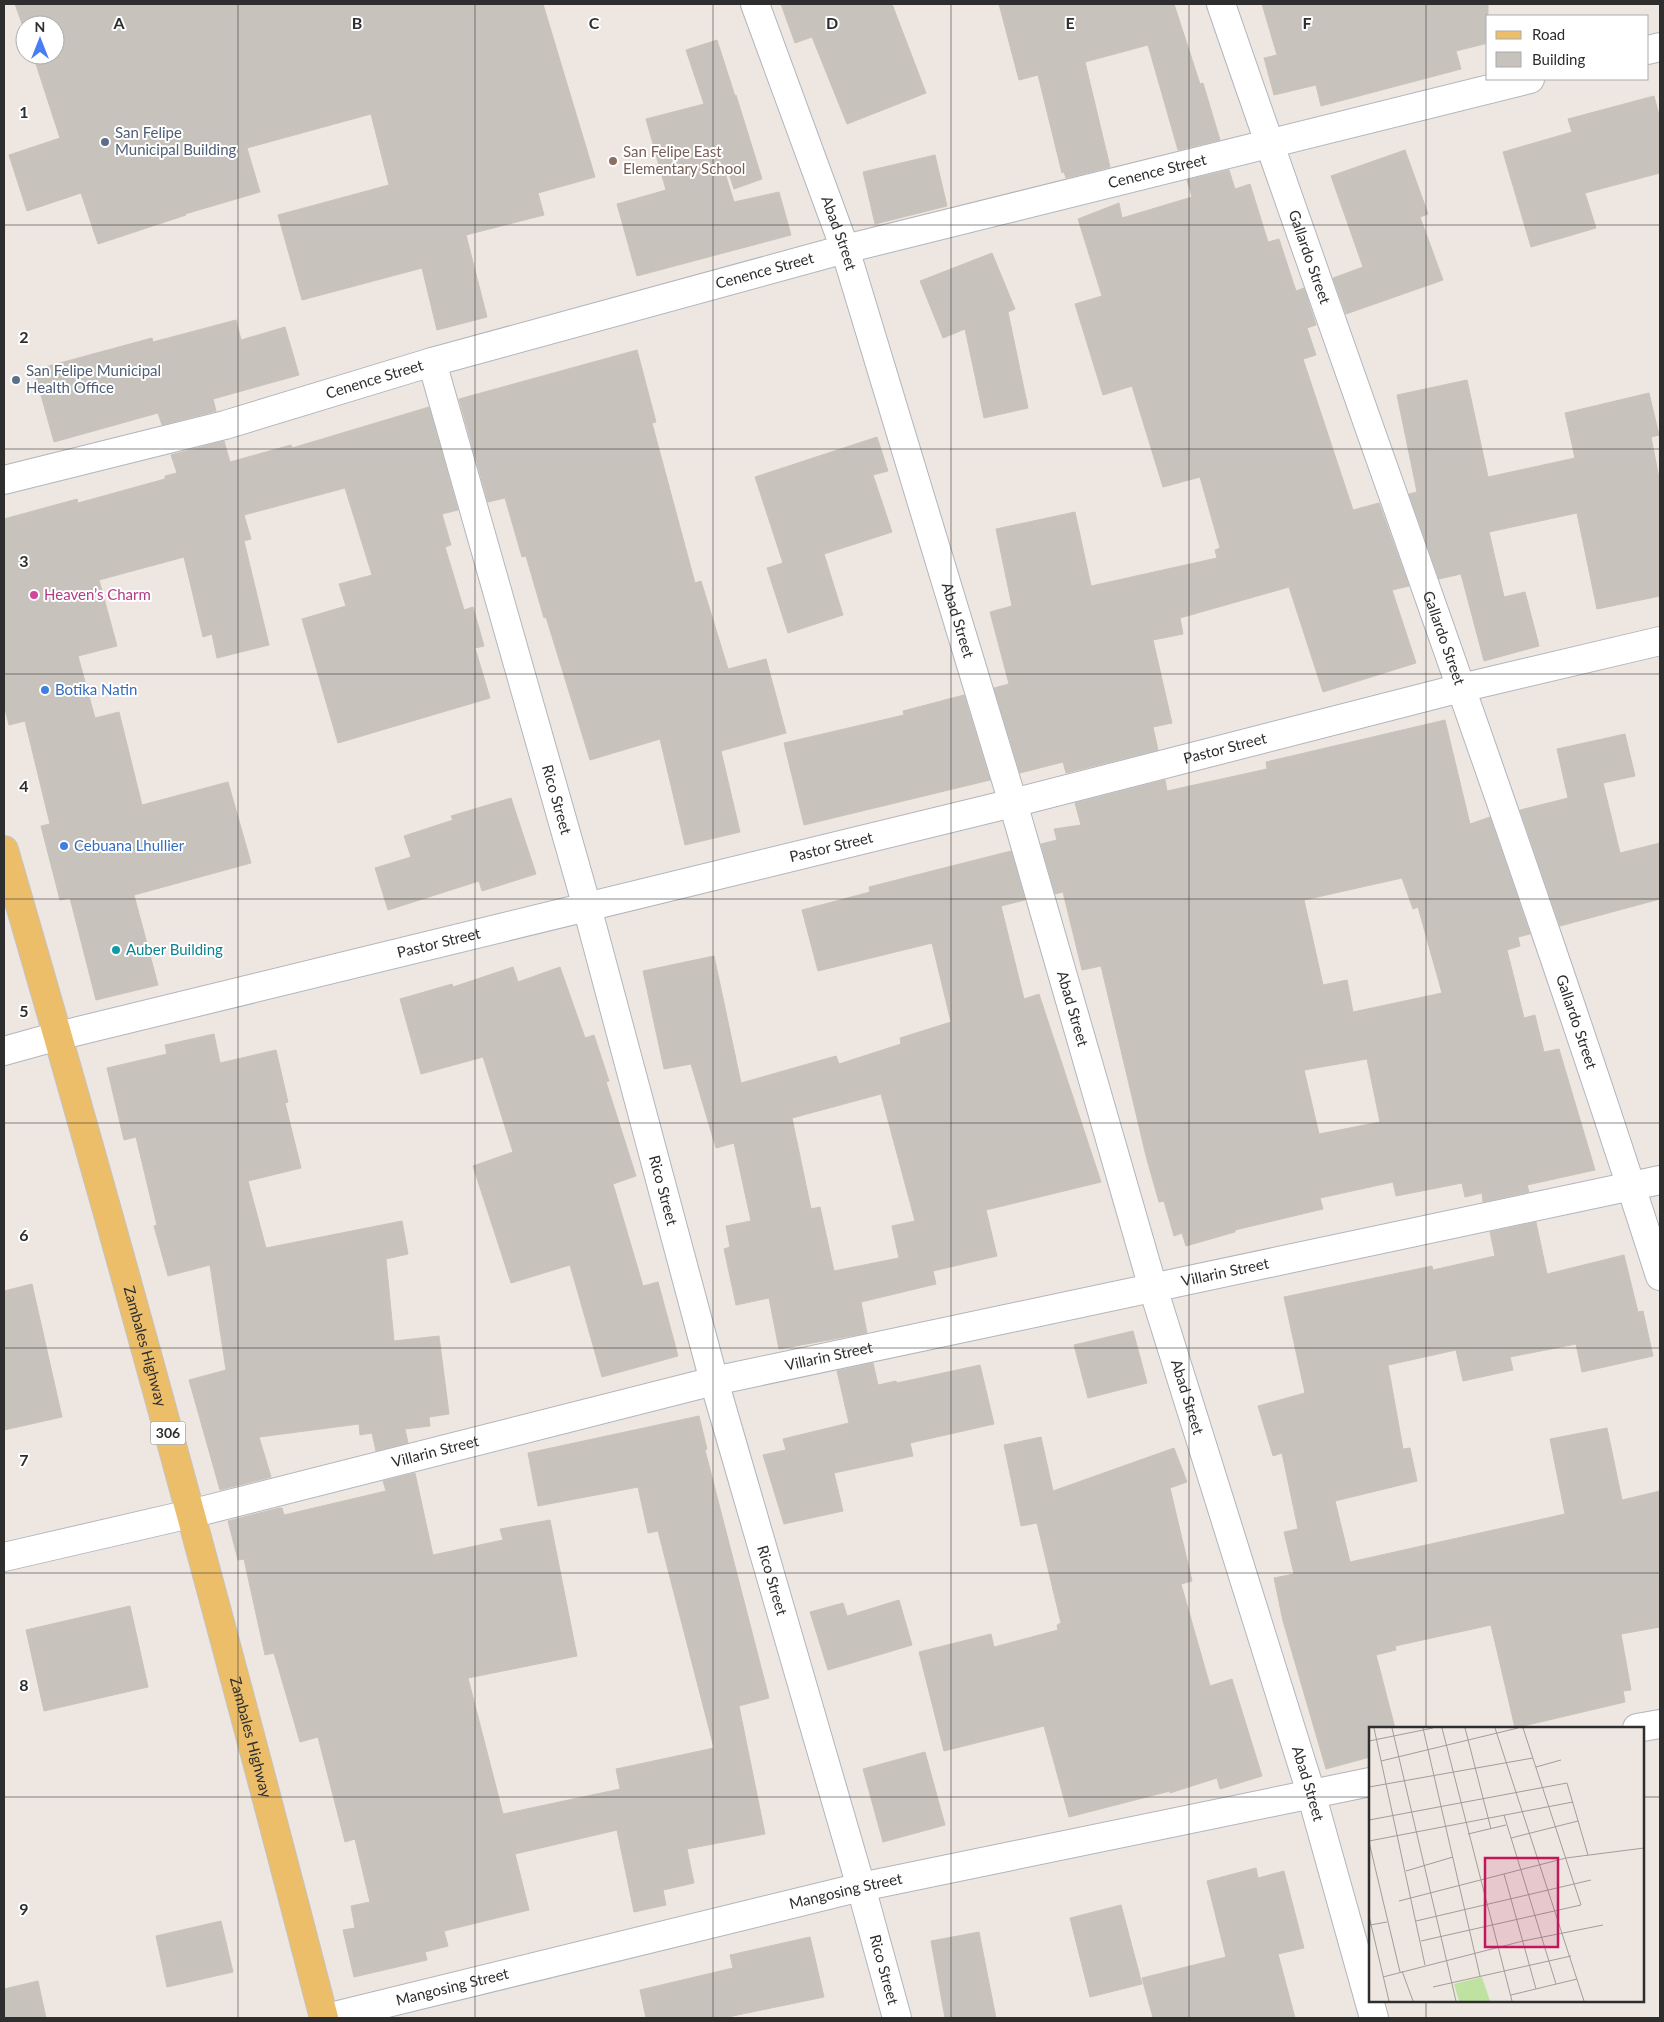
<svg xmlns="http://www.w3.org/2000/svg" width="1664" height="2022" viewBox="0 0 1664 2022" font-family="Lato,sans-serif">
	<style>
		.building { fill: #c7c2bc; stroke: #cac3ba; fill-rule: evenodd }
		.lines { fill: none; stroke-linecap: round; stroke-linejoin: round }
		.street-casing { stroke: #b1b5bd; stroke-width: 30 }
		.secondary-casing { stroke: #b1b5bd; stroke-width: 30 }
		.primary-casing { stroke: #c4c4c4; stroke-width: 30 }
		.street { stroke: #fff; stroke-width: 28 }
		.secondary { stroke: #fff; stroke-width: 28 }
		.primary { stroke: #ecbe69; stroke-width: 28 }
		.grid { fill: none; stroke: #2e2e2e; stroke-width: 1; stroke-opacity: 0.55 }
		.service-dot { fill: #5c6f8a; stroke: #fff; stroke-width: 2 }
		.education-dot { fill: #8d6e63; stroke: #fff; stroke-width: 2 }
		.hotel-dot { fill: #d1479c; stroke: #fff; stroke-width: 2 }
		.shop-dot { fill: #3f7fe0; stroke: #fff; stroke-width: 2 }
		.culture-dot { fill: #0f9aa8; stroke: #fff; stroke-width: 2 }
		.labels { text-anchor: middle; stroke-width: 4; stroke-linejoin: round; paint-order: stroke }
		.shield { fill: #fff; stroke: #6d6d6d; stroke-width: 1 }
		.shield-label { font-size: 14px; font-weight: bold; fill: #2e2e2e }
		.service-label { font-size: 15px; fill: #4e5e75; stroke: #fff; text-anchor: start }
		.education-label { font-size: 15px; fill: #785e54; stroke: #fff; text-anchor: start }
		.street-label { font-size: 15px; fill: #2e2e2e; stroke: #fff }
		.hotel-label { font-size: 15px; fill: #b23c85; stroke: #fff; text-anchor: start }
		.shop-label { font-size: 15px; fill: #366cbe; stroke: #fff; text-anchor: start }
		.culture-label { font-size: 15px; fill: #0d838f; stroke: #fff; text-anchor: start }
		.inset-road { fill: none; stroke: #a19d99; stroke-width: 1 }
		.view { fill: #c2185b; fill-opacity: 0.15; stroke: #c2185b; stroke-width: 2.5 }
		.inset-edge { fill: none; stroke: #2e2e2e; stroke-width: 2.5 }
		.grid-label { font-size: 16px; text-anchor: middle; font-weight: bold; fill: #2e2e2e; stroke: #fff; stroke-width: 4; stroke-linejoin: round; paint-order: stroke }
	</style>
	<rect width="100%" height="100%" fill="#eee7e1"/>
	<path class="building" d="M 15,4 L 543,4 L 595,177 L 538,193 L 544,215 L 466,235 L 487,317 L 437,330 L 422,268 L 302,300 L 278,215 L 389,185 L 371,114 L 247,148 L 260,192 L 185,214 L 186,215 L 98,244 L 81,193 L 27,211 L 9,155 L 60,138 L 33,55 L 55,55 L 55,25 L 25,25 L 25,32 Z
		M 781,4 L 892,4 L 926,93 L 847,124 L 812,37 L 795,43 Z
		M 999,4 L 1174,4 L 1200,84 L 1203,83 L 1220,140 L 1178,150 L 1148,45 L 1085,62 L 1110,167 L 1066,178 L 1064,172 L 1062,173 L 1038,75 L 1019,80 Z
		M 1262,4 L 1488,4 L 1488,43 L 1456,51 L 1461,69 L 1321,106 L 1316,85 L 1274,95 L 1264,58 L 1277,55 Z
		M 717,40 L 735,96 L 736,95 L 762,179 L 734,189 L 728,171 L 725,173 L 734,202 L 779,192 L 791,235 L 637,276 L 617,204 L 666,190 L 646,119 L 704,104 L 686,50 Z
		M 1654,96 L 1660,119 L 1660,173 L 1585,193 L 1596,228 L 1531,247 L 1503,152 L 1572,132 L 1568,119 Z
		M 1405,150 L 1428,214 L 1420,217 L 1443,280 L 1346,314 L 1333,278 L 1363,267 L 1331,176 Z
		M 935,155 L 947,206 L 875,224 L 863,172 Z
		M 1229,170 L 1235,189 L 1250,184 L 1268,242 L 1279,239 L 1296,291 L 1304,288 L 1316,325 L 1307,328 L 1316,355 L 1303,359 L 1353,510 L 1379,503 L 1409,586 L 1392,590 L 1416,663 L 1323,692 L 1289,587 L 1180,618 L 1183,634 L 1153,640 L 1172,723 L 1153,727 L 1158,750 L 1066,773 L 1063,762 L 1020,773 L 994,688 L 1009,684 L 990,612 L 1012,606 L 996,529 L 1075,512 L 1091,586 L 1217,558 L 1215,550 L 1220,548 L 1200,477 L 1163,487 L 1132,386 L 1103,395 L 1075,304 L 1102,296 L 1078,219 L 1119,203 L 1122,218 L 1192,197 L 1187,180 Z
		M 992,253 L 1015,309 L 1008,312 L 1028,408 L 984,418 L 965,329 L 943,338 L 920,281 Z
		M 236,320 L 241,340 L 285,327 L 299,375 L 213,399 L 216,411 L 162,425 L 158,413 L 54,442 L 34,370 L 152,338 L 153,342 Z
		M 637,350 L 656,422 L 652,423 L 695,583 L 701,581 L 728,669 L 766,659 L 786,733 L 721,751 L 740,832 L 685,845 L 660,739 L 590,760 L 546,617 L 544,618 L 526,556 L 522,557 L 505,498 L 488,502 L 459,399 Z
		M 1467,380 L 1488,477 L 1575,458 L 1565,413 L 1649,393 L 1659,435 L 1651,437 L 1660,483 L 1660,596 L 1597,609 L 1577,513 L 1489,532 L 1504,597 L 1525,592 L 1539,646 L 1484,661 L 1461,574 L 1439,579 L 1409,494 L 1417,492 L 1397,395 Z
		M 429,407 L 458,510 L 442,514 L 451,545 L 445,547 L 464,610 L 473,607 L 484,646 L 475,648 L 490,698 L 338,743 L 302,619 L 346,606 L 339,584 L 372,575 L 345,488 L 244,515 L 251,539 L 244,541 L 269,645 L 217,658 L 212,634 L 203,637 L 184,557 L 99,580 L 117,646 L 78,656 L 95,718 L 119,712 L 142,805 L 228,782 L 251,863 L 134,895 L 158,985 L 96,1000 L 70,898 L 60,900 L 41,826 L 50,824 L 25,721 L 9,725 L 4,705 L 4,519 L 77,499 L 78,503 L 165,479 L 165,476 L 177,473 L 171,455 L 224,441 L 230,462 L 291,445 L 292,448 Z
		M 877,437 L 888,471 L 873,475 L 892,532 L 824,554 L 843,615 L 788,633 L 767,568 L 783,563 L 755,477 Z
		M 964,695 L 990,780 L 804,825 L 784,743 L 904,715 L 903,711 Z
		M 1445,720 L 1470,824 L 1490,817 L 1530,934 L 1518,937 L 1520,946 L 1507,950 L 1524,1018 L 1535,1015 L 1544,1052 L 1559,1049 L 1595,1170 L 1527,1185 L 1529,1192 L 1483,1202 L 1482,1193 L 1465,1197 L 1462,1183 L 1396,1196 L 1393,1182 L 1320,1198 L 1323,1209 L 1235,1230 L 1235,1232 L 1186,1246 L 1182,1233 L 1174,1236 L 1164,1201 L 1159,1202 L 1146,1156 L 1101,966 L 1082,970 L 1063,892 L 1055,894 L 1041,844 L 1057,840 L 1054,829 L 1081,825 L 1075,803 L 1165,780 L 1167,791 L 1267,769 L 1266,762 ZM 1402,878 L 1413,909 L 1418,907 L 1442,993 L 1353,1012 L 1347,980 L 1323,985 L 1304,900 ZM 1367,1059 L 1380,1122 L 1319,1134 L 1304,1070 Z
		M 1625,734 L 1635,776 L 1603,783 L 1620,853 L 1660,843 L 1660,899 L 1560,926 L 1520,810 L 1568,798 L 1557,749 Z
		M 511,798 L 536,874 L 482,891 L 479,881 L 388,910 L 375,868 L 411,857 L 404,836 L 453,820 L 451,816 Z
		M 1011,851 L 1025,900 L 1001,906 L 1024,999 L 1039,994 L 1101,1182 L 986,1210 L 997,1256 L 933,1271 L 936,1284 L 861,1302 L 867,1333 L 779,1349 L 769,1298 L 736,1305 L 724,1249 L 730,1247 L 726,1226 L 751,1221 L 734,1143 L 716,1148 L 691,1064 L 664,1069 L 643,971 L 714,956 L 741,1083 L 836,1056 L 839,1064 L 901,1044 L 900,1038 L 951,1022 L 932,943 L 818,971 L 802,910 L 870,892 L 869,887 ZM 881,1094 L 915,1221 L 892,1226 L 899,1258 L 834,1271 L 820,1207 L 811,1209 L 792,1118 Z
		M 513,967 L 518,982 L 560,967 L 585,1038 L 594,1035 L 609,1081 L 606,1082 L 636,1176 L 613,1184 L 643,1286 L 658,1282 L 678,1356 L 602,1377 L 570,1265 L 511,1283 L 473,1166 L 513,1152 L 483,1057 L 421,1074 L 400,999 L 452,984 L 453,987 Z
		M 214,1034 L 220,1063 L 276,1050 L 288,1102 L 285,1103 L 301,1168 L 248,1181 L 266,1248 L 402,1221 L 408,1254 L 386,1259 L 394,1341 L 439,1336 L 449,1414 L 429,1417 L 430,1426 L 405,1429 L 408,1443 L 376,1451 L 372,1433 L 360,1435 L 359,1424 L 259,1437 L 271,1477 L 220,1490 L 189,1380 L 226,1370 L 210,1265 L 168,1276 L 154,1226 L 157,1225 L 136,1137 L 124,1140 L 107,1068 L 167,1054 L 165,1045 Z
		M 1536,1222 L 1547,1274 L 1624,1255 L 1638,1312 L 1643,1311 L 1653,1356 L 1582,1372 L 1576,1344 L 1510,1357 L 1513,1370 L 1463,1381 L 1456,1350 L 1388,1365 L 1403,1449 L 1410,1448 L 1417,1481 L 1335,1501 L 1350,1562 L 1565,1514 L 1550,1439 L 1607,1428 L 1622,1500 L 1660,1491 L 1660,1627 L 1621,1634 L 1631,1690 L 1623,1691 L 1625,1702 L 1515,1728 L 1491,1625 L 1395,1646 L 1396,1650 L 1376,1655 L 1395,1728 L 1370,1728 L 1370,1757 L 1326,1769 L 1283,1621 L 1274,1578 L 1294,1574 L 1284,1532 L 1298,1529 L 1282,1453 L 1273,1456 L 1258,1406 L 1305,1393 L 1284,1297 L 1432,1266 L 1433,1270 L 1495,1256 L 1490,1232 Z
		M 32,1284 L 62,1417 L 4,1430 L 4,1291 Z
		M 1133,1331 L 1147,1383 L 1088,1398 L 1074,1345 Z
		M 873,1363 L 878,1385 L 896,1381 L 897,1383 L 980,1365 L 994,1424 L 910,1443 L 913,1456 L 834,1473 L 843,1511 L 784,1524 L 763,1455 L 786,1450 L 783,1439 L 849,1423 L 837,1371 Z
		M 699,1416 L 707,1449 L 705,1450 L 769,1698 L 739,1706 L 765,1834 L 687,1849 L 694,1883 L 663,1890 L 666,1905 L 634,1912 L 617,1830 L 515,1854 L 529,1910 L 444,1931 L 448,1946 L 425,1952 L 427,1960 L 354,1977 L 343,1930 L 355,1928 L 351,1906 L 370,1902 L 355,1839 L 345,1842 L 318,1737 L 300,1742 L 274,1653 L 265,1655 L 244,1559 L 238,1560 L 228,1521 L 279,1508 L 282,1508 L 284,1515 L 386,1491 L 383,1481 L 415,1473 L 433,1555 L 503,1540 L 500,1529 L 550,1520 L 577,1656 L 468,1678 L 503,1814 L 620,1789 L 616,1769 L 714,1748 L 658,1531 L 648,1533 L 638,1487 L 538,1506 L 528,1453 Z
		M 1041,1437 L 1053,1491 L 1174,1448 L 1187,1482 L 1170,1488 L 1192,1581 L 1181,1584 L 1210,1686 L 1232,1679 L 1262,1776 L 1220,1789 L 1217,1778 L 1170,1793 L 1170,1791 L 1069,1817 L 1044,1726 L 944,1751 L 919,1652 L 991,1634 L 994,1647 L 1058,1630 L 1057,1625 L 1061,1623 L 1037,1523 L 1021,1526 L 1004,1445 Z
		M 899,1600 L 912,1645 L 828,1670 L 810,1612 L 843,1603 L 847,1616 Z
		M 130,1606 L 148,1687 L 44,1711 L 26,1630 Z
		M 925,1752 L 945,1825 L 883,1842 L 863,1769 Z
		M 1256,1868 L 1258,1878 L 1284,1871 L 1304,1948 L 1278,1954 L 1295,2018 L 1153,2018 L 1142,1978 L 1226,1957 L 1207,1881 Z
		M 1121,1905 L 1142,1984 L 1090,1997 L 1070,1918 Z
		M 221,1921 L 233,1972 L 167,1987 L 156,1936 Z
		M 979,1932 L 996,2018 L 945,2018 L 931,1941 Z
		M 810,1937 L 824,1997 L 723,2018 L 646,2018 L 640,1990 L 733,1968 L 730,1955 Z
		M 38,1981 L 46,2018 L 4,2018 L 4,1989 Z"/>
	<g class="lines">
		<g class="street-casing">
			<g id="street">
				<path id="s1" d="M 755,4 L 845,249 L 1013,803 L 1153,1288 L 1311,1793 L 1374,2018"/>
				<path id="s2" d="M 1221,4 C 1367,428 1523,849 1660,1276"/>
				<path id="s3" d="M 432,362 L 587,907 L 714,1381 L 861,1887 L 897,2018"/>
				<path id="s4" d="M 4,1051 L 58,1036 L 1013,803 L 1461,688 L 1660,641"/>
				<path id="s5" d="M 4,1557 L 190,1514 L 714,1381 L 1660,1180"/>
				<path d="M 1637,1728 L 1660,1724"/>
				<path id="s6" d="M 326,2018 L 861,1887 L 1370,1782"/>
			</g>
		</g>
		<g class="secondary-casing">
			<g id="secondary">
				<path d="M 1648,50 L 1660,47"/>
				<path id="s7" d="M 4,480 L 225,425 L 432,362 L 845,249 L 1530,79"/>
			</g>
		</g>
		<g class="primary-casing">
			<g id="primary">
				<path id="s8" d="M 4,850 C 117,1237 223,1627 324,2018"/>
			</g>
		</g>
		<use href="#street" class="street"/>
		<use href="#secondary" class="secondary"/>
		<use href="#primary" class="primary"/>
	</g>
	<path class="grid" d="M 238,4 L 238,2018M 475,4 L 475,2018M 713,4 L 713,2018M 951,4 L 951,2018M 1189,4 L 1189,2018M 1426,4 L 1426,1728M 4,225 L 1660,225M 4,449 L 1660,449M 4,674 L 1660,674M 4,899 L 1660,899M 4,1123 L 1660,1123M 4,1348 L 1660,1348M 4,1573 L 1660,1573M 4,1797 L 1370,1797M 1643,1797 L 1660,1797M 1426,2001 L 1426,2018"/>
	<g class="service-dot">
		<circle cx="105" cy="142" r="5"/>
		<circle cx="16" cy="380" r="5"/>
	</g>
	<circle class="education-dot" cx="613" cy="161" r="5"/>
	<circle class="hotel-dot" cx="34" cy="595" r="5"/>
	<g class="shop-dot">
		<circle cx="45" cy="690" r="5"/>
		<circle cx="64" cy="846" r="5"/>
	</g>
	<circle class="culture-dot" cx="116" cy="950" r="5"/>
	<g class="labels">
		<rect class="shield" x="150.5" y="1421.5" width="35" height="23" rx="4"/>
		<g class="shield-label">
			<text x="168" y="1438">306</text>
		</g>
		<g class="service-label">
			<text x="115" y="138">San Felipe<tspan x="115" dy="17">Municipal Building</tspan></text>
			<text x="26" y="376">San Felipe Municipal<tspan x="26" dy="17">Health Office</tspan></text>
		</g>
		<g class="education-label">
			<text x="623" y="157">San Felipe East<tspan x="623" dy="17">Elementary School</tspan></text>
		</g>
		<g class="street-label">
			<text dy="5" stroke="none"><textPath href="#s7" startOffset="1194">Cenence Street</textPath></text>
			<text dy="5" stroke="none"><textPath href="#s1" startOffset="244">Abad Street</textPath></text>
			<text dy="5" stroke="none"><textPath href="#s2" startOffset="268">Gallardo Street</textPath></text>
			<text dy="5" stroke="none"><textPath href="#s7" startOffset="789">Cenence Street</textPath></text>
			<text dy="5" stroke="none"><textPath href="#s7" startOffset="384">Cenence Street</textPath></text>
			<text dy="5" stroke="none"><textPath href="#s1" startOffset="649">Abad Street</textPath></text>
			<text dy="5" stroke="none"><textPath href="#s2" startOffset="672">Gallardo Street</textPath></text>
			<text dy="5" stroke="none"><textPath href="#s4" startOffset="1258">Pastor Street</textPath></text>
			<text dy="5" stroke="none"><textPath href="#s3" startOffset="455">Rico Street</textPath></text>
			<text dy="5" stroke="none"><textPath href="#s4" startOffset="852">Pastor Street</textPath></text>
			<text dy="5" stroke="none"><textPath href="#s4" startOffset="448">Pastor Street</textPath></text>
			<text dy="5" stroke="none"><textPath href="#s1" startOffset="1054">Abad Street</textPath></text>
			<text dy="5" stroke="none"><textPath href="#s2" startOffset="1078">Gallardo Street</textPath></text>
			<text dy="5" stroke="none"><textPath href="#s3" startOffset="860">Rico Street</textPath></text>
			<text dy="5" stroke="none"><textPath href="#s5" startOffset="1254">Villarin Street</textPath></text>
			<text dy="5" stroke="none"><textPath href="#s8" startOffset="516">Zambales Highway</textPath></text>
			<text dy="5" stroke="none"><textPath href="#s5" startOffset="849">Villarin Street</textPath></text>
			<text dy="5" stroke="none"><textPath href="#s1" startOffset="1459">Abad Street</textPath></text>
			<text dy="5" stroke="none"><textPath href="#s5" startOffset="444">Villarin Street</textPath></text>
			<text dy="5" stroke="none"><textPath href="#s3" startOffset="1265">Rico Street</textPath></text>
			<text dy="5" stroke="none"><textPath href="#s8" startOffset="921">Zambales Highway</textPath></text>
			<text dy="5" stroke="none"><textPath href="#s1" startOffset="1864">Abad Street</textPath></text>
			<text dy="5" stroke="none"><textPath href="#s6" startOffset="535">Mangosing Street</textPath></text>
			<text dy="5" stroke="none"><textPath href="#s3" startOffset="1670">Rico Street</textPath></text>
			<text dy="5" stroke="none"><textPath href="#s6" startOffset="130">Mangosing Street</textPath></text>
		</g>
		<g class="hotel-label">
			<text x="44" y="600">Heaven’s Charm</text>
		</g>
		<g class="shop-label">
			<text x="55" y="695">Botika Natin</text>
			<text x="74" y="851">Cebuana Lhullier</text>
		</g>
		<g class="culture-label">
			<text x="126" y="955">Auber Building</text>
		</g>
	</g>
	<g transform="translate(1369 1727)">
		<rect width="275" height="275" fill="#eee7e1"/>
		<path d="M 113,250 L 121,274 L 90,274 L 85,257 Z" fill="#bfe2a1"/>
		<path class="inset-road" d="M 5,1 L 56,238M 23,1 L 87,274M 54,1 L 111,249M 73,1 L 143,274M 96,1 L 122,102M 126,1 L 215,274M 0,14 L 64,1M 12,34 L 149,1M 167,40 L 192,33M 0,60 L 164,31M 135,88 L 187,257M 0,93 L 198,56 L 219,128M 99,107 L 137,98M 142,111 L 209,94M 0,114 L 204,75M 0,115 L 31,245M 37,144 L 84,130M 135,147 L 167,262M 30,174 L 197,131 L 275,121M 0,189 L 20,274M 47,194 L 222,153M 1,198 L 18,195M 52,214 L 212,178 L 154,1M 33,244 L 44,274M 14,250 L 154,214 L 234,198M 64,260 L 202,229M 142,268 L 208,252"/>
		<path class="view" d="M 116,131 L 189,131 L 189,220 L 116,220 Z"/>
		<rect width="275" height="275" class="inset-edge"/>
	</g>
	<g class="grid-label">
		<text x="119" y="29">A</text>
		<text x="357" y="29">B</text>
		<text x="594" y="29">C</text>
		<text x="832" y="29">D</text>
		<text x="1070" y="29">E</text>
		<text x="1307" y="29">F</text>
		<text x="24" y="118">1</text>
		<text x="24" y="343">2</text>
		<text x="24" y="567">3</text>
		<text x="24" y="792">4</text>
		<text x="24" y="1017">5</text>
		<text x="24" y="1241">6</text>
		<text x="24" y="1466">7</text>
		<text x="24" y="1691">8</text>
		<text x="24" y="1915">9</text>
	</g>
	<rect width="1664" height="2022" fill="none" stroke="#2e2e2e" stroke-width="10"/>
	<rect x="1486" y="15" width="162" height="65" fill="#ffffff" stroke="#ababab"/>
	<rect x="1496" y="31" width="25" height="8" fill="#ecbe69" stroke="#ababab"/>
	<text x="1532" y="40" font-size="15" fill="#2e2e2e">Road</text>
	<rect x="1496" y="52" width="25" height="15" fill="#c7c2bc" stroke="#ababab"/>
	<text x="1532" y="65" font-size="15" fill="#2e2e2e">Building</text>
	<g transform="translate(40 40)"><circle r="24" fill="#ffffff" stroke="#ababab"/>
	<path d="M0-4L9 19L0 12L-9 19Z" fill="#497df3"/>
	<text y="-8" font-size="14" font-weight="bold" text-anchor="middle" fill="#2e2e2e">N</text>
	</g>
</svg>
